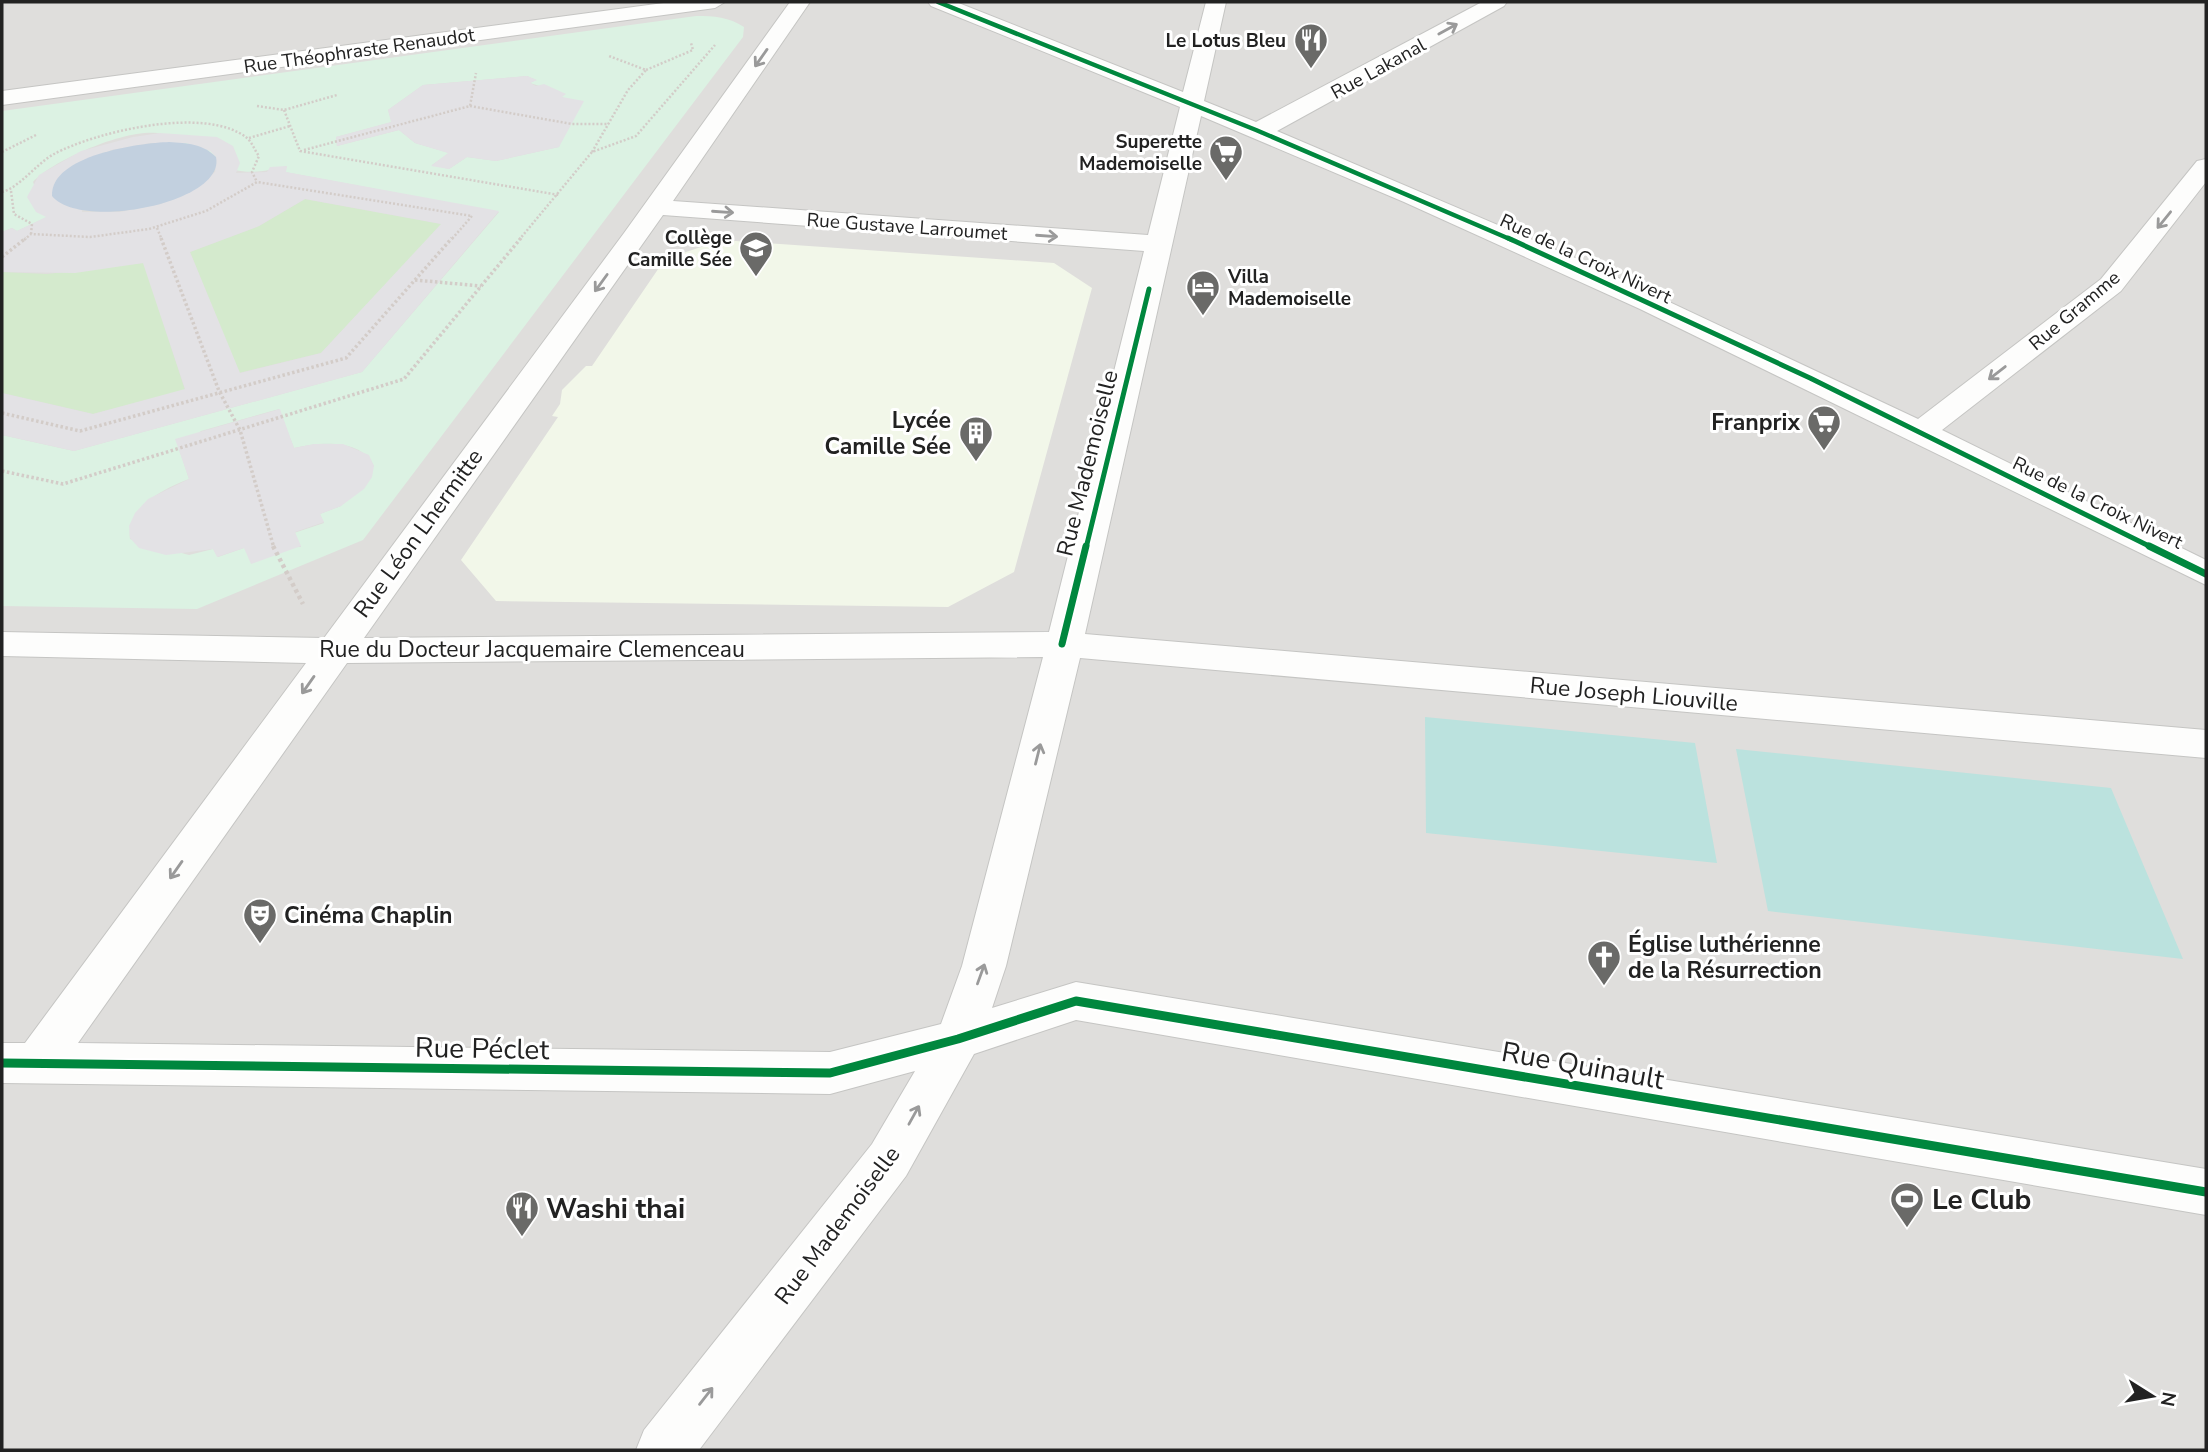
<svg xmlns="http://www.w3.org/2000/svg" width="2208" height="1452" viewBox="0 0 2208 1452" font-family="'Nunito Sans',sans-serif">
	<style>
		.residential { fill: #dfdedc }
		.education { fill: #f2f7e9 }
		.grass { fill: #d4eacd }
		.park { fill: #dcf2e3; fill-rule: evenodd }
		.pitch { fill: #bbe2de }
		.plaza { fill: #e3e2e5; fill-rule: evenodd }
		.water { fill: #c2d0df }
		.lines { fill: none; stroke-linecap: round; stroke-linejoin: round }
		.minor-casing { stroke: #c5c5c3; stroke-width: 2 }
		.path-far2 { stroke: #d3ccc8; stroke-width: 2.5; stroke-dasharray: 2 2; stroke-linecap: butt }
		.path-far1 { stroke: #d3ccc8; stroke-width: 3.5; stroke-dasharray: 2.5 2.5; stroke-linecap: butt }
		.path { stroke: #d3ccc8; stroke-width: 4.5; stroke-dasharray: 3.5 3.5; stroke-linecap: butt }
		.minor { fill: #fdfdfc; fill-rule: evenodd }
		.cycleway-far3-casing { stroke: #fff; stroke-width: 7 }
		.cycleway-far2-casing { stroke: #fff; stroke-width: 9 }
		.cycleway-far1-casing { stroke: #fff; stroke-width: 11 }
		.cycleway-casing { stroke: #fff; stroke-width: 13 }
		.cycleway-far3 { stroke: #00873e; stroke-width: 4.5 }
		.cycleway-far2 { stroke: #00873e; stroke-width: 5 }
		.cycleway-far1 { stroke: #00873e; stroke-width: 7 }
		.cycleway { stroke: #00873e; stroke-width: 9 }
		.oneway { stroke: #9a9a9a }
		.labels { text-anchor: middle; stroke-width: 6; stroke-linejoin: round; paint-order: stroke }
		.far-poi-label { font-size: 19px; font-weight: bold; fill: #222; stroke: #fff; text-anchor: end }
		.far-street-label { font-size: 19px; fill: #222; stroke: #fff }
		.poi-label { font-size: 23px; font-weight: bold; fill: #222; stroke: #fff; text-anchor: end }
		.street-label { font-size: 23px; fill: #222; stroke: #fff }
		.near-street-label { font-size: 28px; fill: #222; stroke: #fff }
		.near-poi-label { font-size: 28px; font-weight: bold; fill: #222; stroke: #fff; text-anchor: start }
	</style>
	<rect width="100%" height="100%" fill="#efefeb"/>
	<path class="residential" d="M 2,2 L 2206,2 L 2206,1450 L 2,1450 Z"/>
	<path class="education" d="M 722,240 L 1054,263 L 1092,288 L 1014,572 L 948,607 L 496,601 L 461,560 L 558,417 L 552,416 L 560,404 L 562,390 L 586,366 L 592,366 L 665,259 Z"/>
	<path class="grass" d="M 305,199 L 442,224 L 321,353 L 239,373 L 190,252 L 259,226 Z
		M 144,263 L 185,390 L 93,414 L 2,393 L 2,272 L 47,274 Z"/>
	<path class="park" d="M 696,16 C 714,16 729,17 744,27 L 743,37 L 363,540 L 197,609 L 2,606 L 2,435 L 74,451 L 362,372 L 499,212 L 285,172 L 287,166 C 238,179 227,169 185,147 C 178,143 169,136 162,134 C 131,126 53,160 33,182 L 47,217 L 17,231 L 12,228 L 2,232 L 2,111 ZM 527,76 L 536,80 L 530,83 L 565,94 L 561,97 L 571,100 L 559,147 L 496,161 L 467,157 L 449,169 L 432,165 L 449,153 L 415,143 L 399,130 L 337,146 L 336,137 L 392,122 L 388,110 L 423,85 ZM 279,409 L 294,448 C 319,442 361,438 374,466 L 341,506 L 320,514 L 324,523 L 294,533 L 301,547 L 244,548 L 218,557 L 213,549 L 189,555 L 130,539 C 126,507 163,489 189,479 L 179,449 L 201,431 Z"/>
	<path class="pitch" d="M 1425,717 L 1695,743 L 1717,863 L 1426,833 Z
		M 1736,749 L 2111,788 L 2183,959 L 1768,911 Z"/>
	<path class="plaza" d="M 527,76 L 537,80 L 530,83 L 536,86 L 544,84 L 566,94 L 562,97 L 584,101 L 559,147 L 496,161 L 467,157 L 449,169 L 431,166 L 448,153 L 415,143 L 399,130 L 337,146 L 336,137 L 391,122 L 388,110 L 423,85 Z
		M 160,133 L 217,137 L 233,146 L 240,163 L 236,173 L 267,172 L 270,167 L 287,166 L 286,172 L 499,211 L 362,372 L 74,451 L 2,435 L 2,393 L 93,414 L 185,389 L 143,263 L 75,273 L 2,272 L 2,232 L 12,228 L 17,231 L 46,217 L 36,212 L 27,197 L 39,175 L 81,151 L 133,137 ZM 151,143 L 186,143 L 210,151 L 216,157 L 215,172 L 195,189 L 161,204 L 120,212 L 82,212 L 78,163 L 112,150 ZM 305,199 L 441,224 L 321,353 L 240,373 L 190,252 L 259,226 Z
		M 280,409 L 294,448 L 314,444 L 343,444 L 369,455 L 374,466 L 372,477 L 364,489 L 341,506 L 320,514 L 324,522 L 295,532 L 301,546 L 251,564 L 244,548 L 217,557 L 213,549 L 166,555 L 139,548 L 130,538 L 129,526 L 135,513 L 148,499 L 189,479 L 175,439 Z"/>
	<path class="water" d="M 169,142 C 187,143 203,144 216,157 C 226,203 80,231 52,196 C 50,155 140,143 169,142 Z"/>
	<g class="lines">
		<g class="minor-casing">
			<path id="minor" d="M 671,2 L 725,2 L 715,8 L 2,105 L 2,91 Z
				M 790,2 L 810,2 L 673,201 L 1148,235 L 1180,107 L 931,6 L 928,2 L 956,2 L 1183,92 L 1206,2 L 1226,2 L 1204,101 L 1256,122 L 1482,2 L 1507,2 L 1504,6 L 1277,131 L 1580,260 L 1918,419 L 2101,279 L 2197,161 L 2206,159 L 2206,182 L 2121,291 L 1942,430 L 2206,560 L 2206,585 L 1640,309 L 1404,202 L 1201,116 L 1085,634 L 2206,730 L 2206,758 L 1080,658 L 1006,966 L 992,1008 L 1076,982 L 2206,1169 L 2206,1215 L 1076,1020 L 974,1054 L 906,1176 L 699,1450 L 636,1450 L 644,1430 L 872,1144 L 915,1071 L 830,1094 L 2,1083 L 2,1043 L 25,1043 L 306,663 L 2,656 L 2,632 L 324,638 L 624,233 ZM 663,215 L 1144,251 L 1049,632 L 364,638 ZM 1043,657 L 962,966 L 941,1024 L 830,1052 L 78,1043 L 347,663 Z"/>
		</g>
		<path class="path-far2" d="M 646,70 L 693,50 L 691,43
			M 257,106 L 284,110 L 337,95
			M 470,106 L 572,124 L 609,124
			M 284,110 L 300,151 L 559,195
			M 249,138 L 290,126
			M 304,150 L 470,106 L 476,73
			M 2,152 L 36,135
			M 592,152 L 628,90 L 646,70 L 609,56
			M 11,191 L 14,214 L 32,224 L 31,234
			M 2,192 C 19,188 36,164 54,154 C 95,132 206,105 247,138 C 252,142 255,151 259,156 L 252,172 L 257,182
			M 157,228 L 162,240
			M 24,240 L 31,234 L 90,237 L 149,229 L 206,211 L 257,182 L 472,216 L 451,240
			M 519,240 L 592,152 L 636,136 L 715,45"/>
		<path class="path-far1" d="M 161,238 L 219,391 L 240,430 L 274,548
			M 2,257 L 26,238
			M 415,280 L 481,286
			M 2,413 L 80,431 L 346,358 L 452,238
			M 2,471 L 63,484 L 404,379 L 521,238"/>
		<path class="path" d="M 273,546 L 303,604"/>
		<use href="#minor" class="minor"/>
		<g class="cycleway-far3-casing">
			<path id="cycleway-far3" d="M 938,2 L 1256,130 L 1512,240"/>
		</g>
		<g class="cycleway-far2-casing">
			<path id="cycleway-far2" d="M 1508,238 L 1810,378 L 2153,548
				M 1086,548 L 1149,289"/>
		</g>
		<g class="cycleway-far1-casing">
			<path id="cycleway-far1" d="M 2149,546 L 2206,574
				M 1062,644 L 1086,546"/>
		</g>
		<g class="cycleway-casing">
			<path id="cycleway" d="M 2,1063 L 830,1073 L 958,1039 L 1076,1001 L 2206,1192"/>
		</g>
		<use href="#cycleway-far3" class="cycleway-far3"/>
		<use href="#cycleway-far2" class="cycleway-far2"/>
		<use href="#cycleway-far1" class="cycleway-far1"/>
		<use href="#cycleway" class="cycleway"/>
	</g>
	<defs><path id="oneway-shaft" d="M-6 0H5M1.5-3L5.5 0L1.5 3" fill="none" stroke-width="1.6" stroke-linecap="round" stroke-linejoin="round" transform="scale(1.75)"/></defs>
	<g class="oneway">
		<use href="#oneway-shaft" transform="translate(1448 29) rotate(-29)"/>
		<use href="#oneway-shaft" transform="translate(761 58) rotate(125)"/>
		<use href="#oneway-shaft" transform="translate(723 212) rotate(4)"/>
		<use href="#oneway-shaft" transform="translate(2164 220) rotate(129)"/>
		<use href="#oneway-shaft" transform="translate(1047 236) rotate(4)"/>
		<use href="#oneway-shaft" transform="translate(601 283) rotate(126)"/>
		<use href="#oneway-shaft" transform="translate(1997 373) rotate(142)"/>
		<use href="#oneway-shaft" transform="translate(308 685) rotate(125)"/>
		<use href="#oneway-shaft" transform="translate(1038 754) rotate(-76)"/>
		<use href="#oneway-shaft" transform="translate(176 870) rotate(125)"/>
		<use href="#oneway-shaft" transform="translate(981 974) rotate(-70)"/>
		<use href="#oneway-shaft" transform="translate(914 1115) rotate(-61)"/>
		<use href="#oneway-shaft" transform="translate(706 1396) rotate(-52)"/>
	</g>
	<defs>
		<g id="restaurant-pin" transform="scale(1.75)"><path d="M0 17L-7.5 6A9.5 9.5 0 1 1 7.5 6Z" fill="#6a6a68" stroke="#fff"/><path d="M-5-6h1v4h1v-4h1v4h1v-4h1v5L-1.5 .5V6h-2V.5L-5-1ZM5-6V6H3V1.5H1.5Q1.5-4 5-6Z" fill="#fff"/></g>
		<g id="supermarket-pin" transform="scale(1.75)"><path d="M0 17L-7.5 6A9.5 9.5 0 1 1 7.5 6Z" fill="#6a6a68" stroke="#fff"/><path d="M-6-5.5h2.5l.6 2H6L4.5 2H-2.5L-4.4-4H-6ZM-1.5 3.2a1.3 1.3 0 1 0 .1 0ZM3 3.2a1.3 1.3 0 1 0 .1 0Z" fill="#fff"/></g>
		<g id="school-pin" transform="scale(1.75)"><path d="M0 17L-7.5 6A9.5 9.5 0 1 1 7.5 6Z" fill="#6a6a68" stroke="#fff"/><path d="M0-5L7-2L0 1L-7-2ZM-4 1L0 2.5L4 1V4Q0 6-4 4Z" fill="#fff"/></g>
		<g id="hotel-pin" transform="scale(1.75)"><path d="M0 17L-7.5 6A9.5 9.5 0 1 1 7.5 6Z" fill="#6a6a68" stroke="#fff"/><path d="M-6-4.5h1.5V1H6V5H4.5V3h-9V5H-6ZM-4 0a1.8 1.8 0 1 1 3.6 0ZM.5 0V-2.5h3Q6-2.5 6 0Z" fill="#fff"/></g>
		<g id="building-pin" transform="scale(1.75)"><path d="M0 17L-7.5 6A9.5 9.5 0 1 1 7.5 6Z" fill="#6a6a68" stroke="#fff"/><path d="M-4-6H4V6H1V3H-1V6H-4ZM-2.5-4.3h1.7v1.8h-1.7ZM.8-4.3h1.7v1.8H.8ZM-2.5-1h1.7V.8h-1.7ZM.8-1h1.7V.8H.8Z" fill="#fff"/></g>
		<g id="theatre-pin" transform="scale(1.75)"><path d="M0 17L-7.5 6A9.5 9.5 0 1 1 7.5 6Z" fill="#6a6a68" stroke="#fff"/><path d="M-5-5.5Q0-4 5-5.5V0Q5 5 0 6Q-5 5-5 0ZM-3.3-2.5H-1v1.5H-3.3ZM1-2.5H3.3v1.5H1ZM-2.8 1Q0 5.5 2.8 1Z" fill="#fff"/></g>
		<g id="church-pin" transform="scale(1.75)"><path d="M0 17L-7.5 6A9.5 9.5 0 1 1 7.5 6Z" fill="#6a6a68" stroke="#fff"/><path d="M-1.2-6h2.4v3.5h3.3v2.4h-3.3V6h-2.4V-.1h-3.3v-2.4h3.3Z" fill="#fff"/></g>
		<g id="stadium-pin" transform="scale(1.75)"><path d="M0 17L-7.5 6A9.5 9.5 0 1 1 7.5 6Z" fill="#6a6a68" stroke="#fff"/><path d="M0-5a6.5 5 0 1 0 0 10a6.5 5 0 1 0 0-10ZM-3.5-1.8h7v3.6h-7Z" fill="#fff"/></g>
	</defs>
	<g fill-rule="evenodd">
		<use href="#restaurant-pin" x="1311" y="40"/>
		<use href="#supermarket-pin" x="1226" y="152"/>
		<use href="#school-pin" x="756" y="248"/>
		<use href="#hotel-pin" x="1203" y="287"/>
		<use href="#supermarket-pin" x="1824" y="422"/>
		<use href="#building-pin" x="976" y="433"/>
		<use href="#theatre-pin" x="260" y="915"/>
		<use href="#church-pin" x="1604" y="957"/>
		<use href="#stadium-pin" x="1907" y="1199"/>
		<use href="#restaurant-pin" x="522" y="1208"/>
	</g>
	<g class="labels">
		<g class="far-poi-label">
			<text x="1286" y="47">Le Lotus Bleu</text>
			<text x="1202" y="148">Superette<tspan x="1202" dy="22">Mademoiselle</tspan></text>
			<text x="732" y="244">Collège<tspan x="732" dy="22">Camille Sée</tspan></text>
			<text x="1228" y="283" text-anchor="start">Villa<tspan x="1228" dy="22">Mademoiselle</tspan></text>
		</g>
		<g class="far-street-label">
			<text transform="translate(359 50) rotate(-8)" y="7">Rue Théophraste Renaudot</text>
			<text transform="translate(1378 68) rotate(-29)" y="7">Rue Lakanal</text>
			<text transform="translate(907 226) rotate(4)" y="7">Rue Gustave Larroumet</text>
			<text transform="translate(1586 258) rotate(25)" y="7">Rue de la Croix Nivert</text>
			<text transform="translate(2074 310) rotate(-40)" y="7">Rue Gramme</text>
			<text transform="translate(2098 502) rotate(26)" y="7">Rue de la Croix Nivert</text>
		</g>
		<g class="poi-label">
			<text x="951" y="428">Lycée<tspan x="951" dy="26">Camille Sée</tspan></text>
			<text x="1800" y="430">Franprix</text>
			<text x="284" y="923" text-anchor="start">Cinéma Chaplin</text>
			<text x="1628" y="952" text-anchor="start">Église luthérienne<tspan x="1628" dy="26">de la Résurrection</tspan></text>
		</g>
		<g class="street-label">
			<text transform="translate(1087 463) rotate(-76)" y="8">Rue Mademoiselle</text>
			<text transform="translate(418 533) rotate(-54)" y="8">Rue Léon Lhermitte</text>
			<text x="532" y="657">Rue du Docteur Jacquemaire Clemenceau</text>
			<text transform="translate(1634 694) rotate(5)" y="8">Rue Joseph Liouville</text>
			<text transform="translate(837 1225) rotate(-53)" y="8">Rue Mademoiselle</text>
		</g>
		<g class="near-street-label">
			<text transform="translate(482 1048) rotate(1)" y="10">Rue Péclet</text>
			<text transform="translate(1583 1065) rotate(10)" y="10">Rue Quinault</text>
		</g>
		<g class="near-poi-label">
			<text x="1932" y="1209">Le Club</text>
			<text x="546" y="1218">Washi thai</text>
		</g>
	</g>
	<rect width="2208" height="1452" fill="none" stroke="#222222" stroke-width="7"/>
	<g transform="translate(2152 1396) rotate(101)" stroke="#ffffff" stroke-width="5" paint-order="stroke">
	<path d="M0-5L12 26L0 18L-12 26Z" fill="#222222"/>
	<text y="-10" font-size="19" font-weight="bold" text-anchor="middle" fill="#222222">N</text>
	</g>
</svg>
